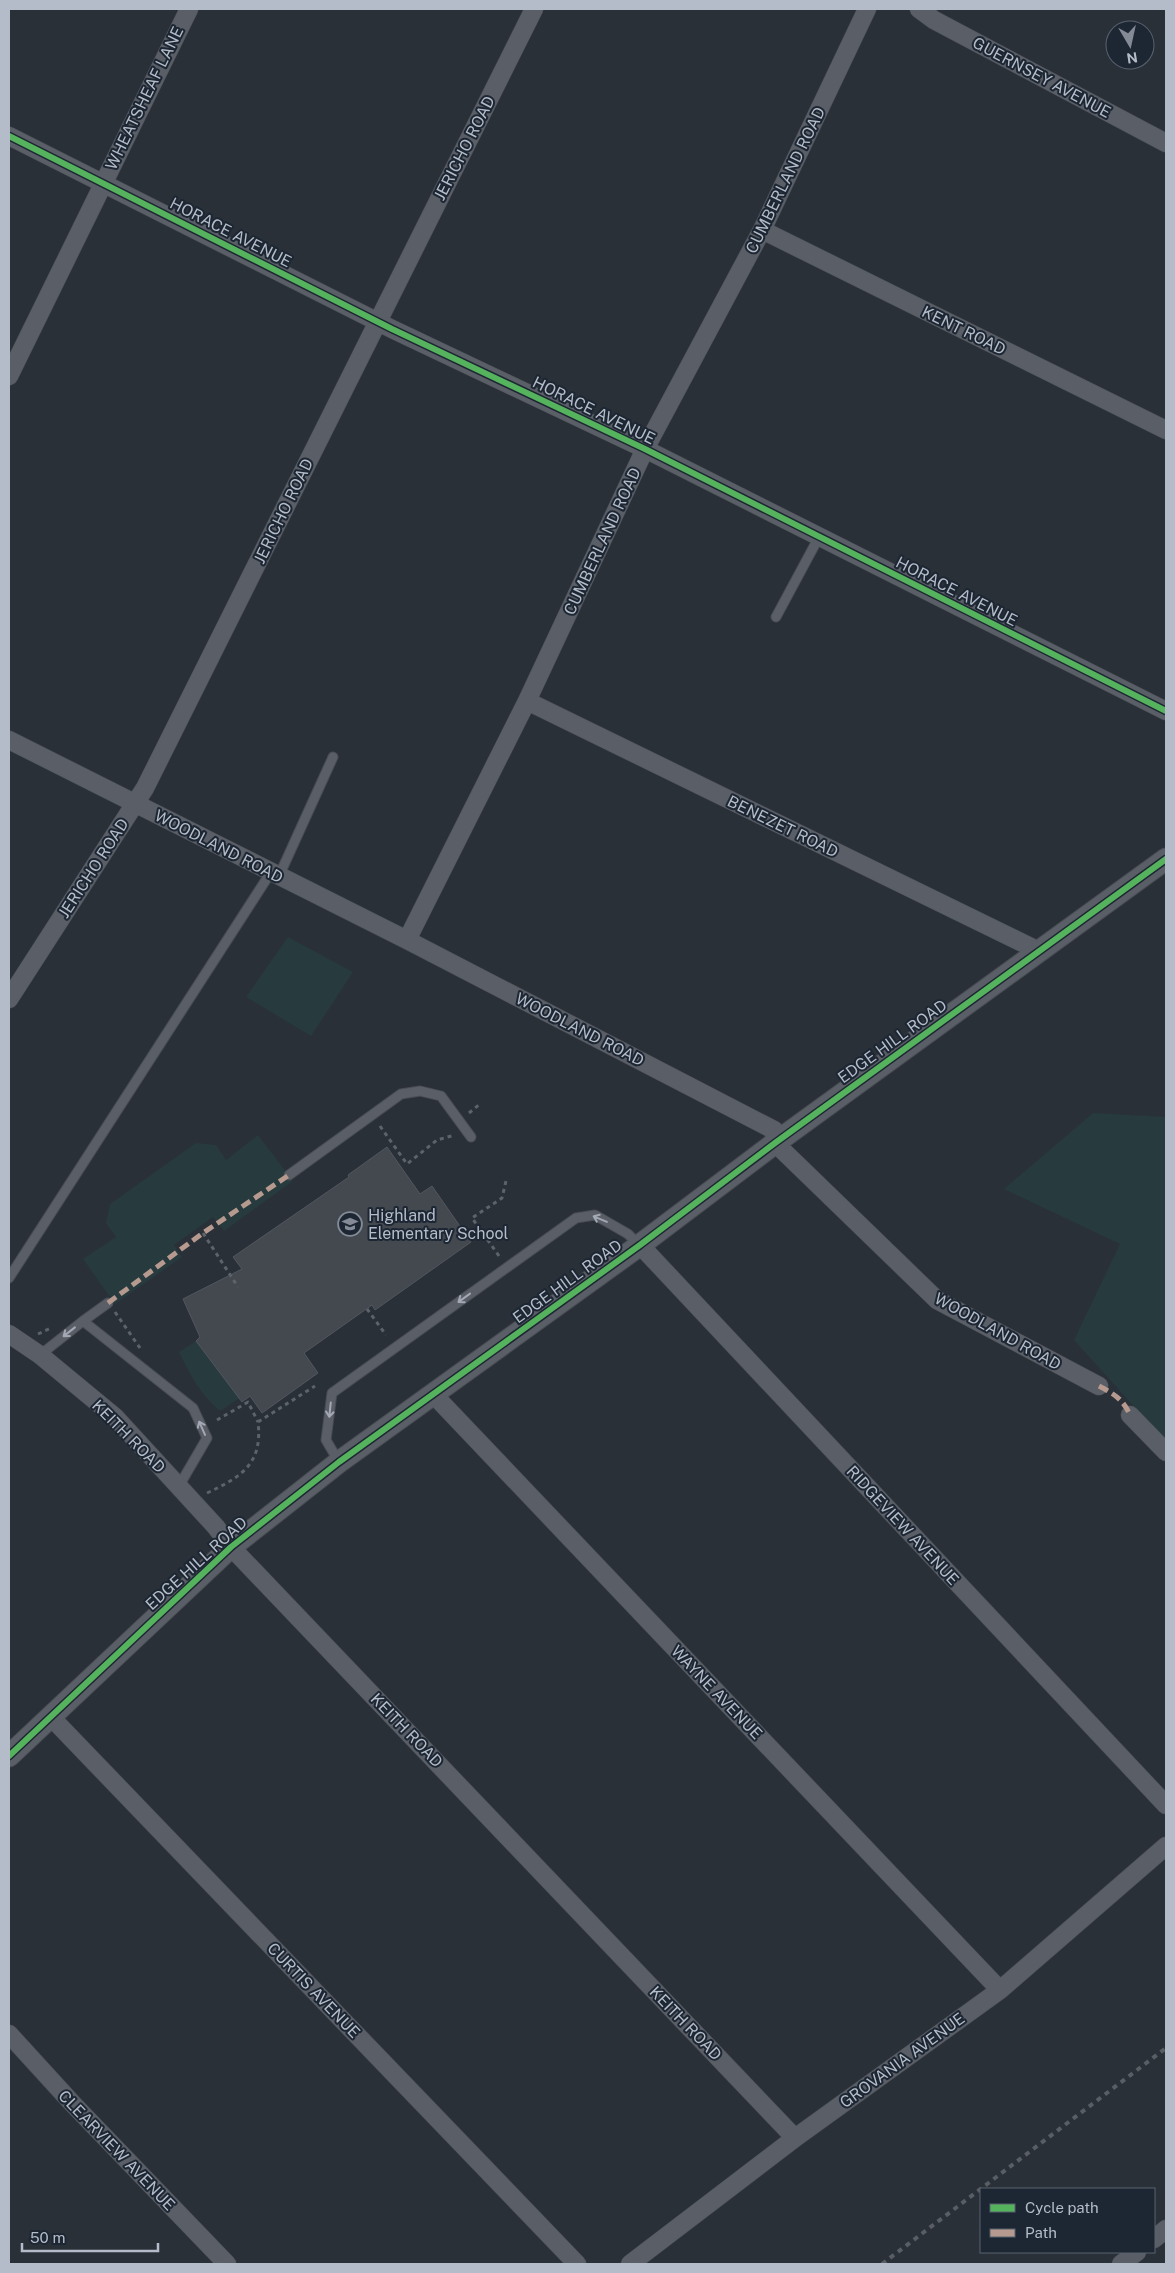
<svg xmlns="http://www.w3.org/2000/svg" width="1175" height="2273" viewBox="0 0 1175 2273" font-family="'Public Sans',sans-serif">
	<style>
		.green { fill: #273a3e }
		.building { fill: #444950; stroke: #52575f }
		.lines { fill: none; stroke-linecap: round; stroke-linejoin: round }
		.service-casing { stroke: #484c53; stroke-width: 11 }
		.minor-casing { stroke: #484c53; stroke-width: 19 }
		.tertiary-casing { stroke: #484c53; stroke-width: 23 }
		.path { stroke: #5d636a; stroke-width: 3; stroke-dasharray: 4 4; stroke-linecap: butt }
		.service { stroke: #5a5e66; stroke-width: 9 }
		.minor { stroke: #5a5e66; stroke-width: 18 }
		.tertiary { stroke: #5a5e66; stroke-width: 21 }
		.rail { stroke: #595d64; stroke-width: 4; stroke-dasharray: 5 5; stroke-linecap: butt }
		.quiet { stroke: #b69a8f; stroke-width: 5; stroke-dasharray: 10 5; stroke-linecap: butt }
		.cycleway-casing { stroke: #1d2633; stroke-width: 9 }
		.cycleway { stroke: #56b35d; stroke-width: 6 }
		.oneway { stroke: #a2a9b5 }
		.labels { text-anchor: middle; stroke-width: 4; stroke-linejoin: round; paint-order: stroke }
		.street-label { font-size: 16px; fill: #b4bcc9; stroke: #1d2633 }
		.poi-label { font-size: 16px; fill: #b4bcc9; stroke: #1d2633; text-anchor: start }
	</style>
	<rect width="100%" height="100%" fill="#2a3038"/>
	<path class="green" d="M 288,937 L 353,972 L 311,1036 L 246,997 Z
		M 1093,1113 L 1166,1117 L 1166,1442 L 1074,1340 L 1120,1244 L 1004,1189 Z
		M 258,1135 L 293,1181 L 224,1231 L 213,1217 L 174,1245 L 182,1257 L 115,1304 L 83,1259 L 116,1237 L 106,1223 L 110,1204 L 196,1143 L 216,1145 L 226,1160 Z
		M 196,1341 L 240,1398 L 220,1411 C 200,1394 190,1375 179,1352 Z"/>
	<path class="building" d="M 387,1147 L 420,1194 L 432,1186 L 471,1242 L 375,1310 L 372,1305 L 304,1353 L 318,1373 L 262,1413 L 250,1396 L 242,1402 L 196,1341 L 200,1337 L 183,1299 L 242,1269 L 233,1257 L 349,1177 L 348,1175 Z"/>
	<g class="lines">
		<g class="service-casing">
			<path id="service" d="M 776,617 L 819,537
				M 279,876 L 333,757
				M 289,1175 L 401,1094 L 420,1091 L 441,1096 L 471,1137
				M 9,1278 L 271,872
				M 83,1321 L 108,1303
				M 40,1355 L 83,1321 L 193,1408 L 207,1438 L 179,1486
				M 339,1462 L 326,1440 L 332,1393 L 576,1218 L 595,1215 L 628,1234 L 639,1245"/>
		</g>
		<g class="minor-casing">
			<path id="minor" d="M 919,9 L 934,20 L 1166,143
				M 9,136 L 392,329 L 645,449 L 1166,711
				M 762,230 L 1166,430
				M 9,376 L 189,9
				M 527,701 L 1039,951
				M 9,740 L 407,940 L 774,1130 L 775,1143 L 937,1300 L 1099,1386
				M 407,940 L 527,701 L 645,449 L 762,230 L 867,9
				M 9,999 L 145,788 L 534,9
				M 640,1245 L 1166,1805
				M 9,1334 L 40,1355 L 115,1417 L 216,1527 L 231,1547 L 795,2138
				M 434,1395 L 1000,1990
				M 1130,1415 L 1166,1452
				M 50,1716 L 577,2264
				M 9,2034 L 72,2103 L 227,2264
				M 1154,2239 L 1166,2229
				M 630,2264 L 795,2138 L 1000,1990 L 1166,1846
				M 1121,2264 L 1137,2252"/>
		</g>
		<g class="tertiary-casing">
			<path id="tertiary" d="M 9,1756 L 231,1547 L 339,1462 L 640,1245 L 775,1143 L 1166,859"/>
		</g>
		<path class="path" d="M 469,1113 L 480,1104
			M 380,1126 L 407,1164 L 437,1140 L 455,1135
			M 203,1233 L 238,1287
			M 499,1256 L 472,1218 L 502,1198 L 506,1181
			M 367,1309 L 386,1335
			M 115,1312 L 140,1348
			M 38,1334 L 51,1328
			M 217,1420 L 248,1402 L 258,1422
			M 207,1493 C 241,1477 263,1464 258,1422 L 315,1386"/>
		<use href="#service" class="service"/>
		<use href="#minor" class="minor"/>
		<use href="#tertiary" class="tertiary"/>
		<path class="rail" d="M 882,2264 L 1166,2048"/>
		<path class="quiet" d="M 108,1303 L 203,1233 L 289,1175
			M 1099,1386 C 1114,1394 1123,1399 1130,1415"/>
		<g class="cycleway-casing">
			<path id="cycleway" d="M 9,136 L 392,329 L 645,449 L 1166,711
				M 9,1756 L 231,1547 L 339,1462 L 640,1245 L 775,1143 L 1166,859"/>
		</g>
		<use href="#cycleway" class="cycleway"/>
	</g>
	<defs><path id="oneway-shaft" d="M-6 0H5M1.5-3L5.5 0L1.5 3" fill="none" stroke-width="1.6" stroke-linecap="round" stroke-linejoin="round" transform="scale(1.25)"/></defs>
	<g class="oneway">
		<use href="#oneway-shaft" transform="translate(600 1219) rotate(-157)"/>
		<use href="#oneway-shaft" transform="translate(464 1298) rotate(144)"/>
		<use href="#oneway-shaft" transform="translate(69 1332) rotate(142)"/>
		<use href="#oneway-shaft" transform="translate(330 1410) rotate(96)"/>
		<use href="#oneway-shaft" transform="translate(202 1428) rotate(-114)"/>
	</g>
	<defs>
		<g id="school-ring" transform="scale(1.25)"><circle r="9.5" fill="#1d2633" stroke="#848b96" stroke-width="1.5"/><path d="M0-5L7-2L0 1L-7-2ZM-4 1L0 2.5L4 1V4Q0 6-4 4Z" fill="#848b96"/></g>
	</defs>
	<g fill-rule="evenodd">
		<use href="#school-ring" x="350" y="1224"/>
	</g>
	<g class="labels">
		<g class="street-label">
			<text transform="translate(1042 77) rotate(28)" y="6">GUERNSEY AVENUE</text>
			<text transform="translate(144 98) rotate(-64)" y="6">WHEATSHEAF LANE</text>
			<text transform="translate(464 148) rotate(-63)" y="6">JERICHO ROAD</text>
			<text transform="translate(785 180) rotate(-64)" y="6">CUMBERLAND ROAD</text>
			<text transform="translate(231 232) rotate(27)" y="6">HORACE AVENUE</text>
			<text transform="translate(964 330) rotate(26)" y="6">KENT ROAD</text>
			<text transform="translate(594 410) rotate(26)" y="6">HORACE AVENUE</text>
			<text transform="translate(283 511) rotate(-64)" y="6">JERICHO ROAD</text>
			<text transform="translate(602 541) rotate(-65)" y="6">CUMBERLAND ROAD</text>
			<text transform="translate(957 591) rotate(27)" y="6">HORACE AVENUE</text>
			<text transform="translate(783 826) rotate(26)" y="6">BENEZET ROAD</text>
			<text transform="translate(219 846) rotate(27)" y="6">WOODLAND ROAD</text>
			<text transform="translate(93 868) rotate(-57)" y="6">JERICHO ROAD</text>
			<text transform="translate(580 1029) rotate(27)" y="6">WOODLAND ROAD</text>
			<text transform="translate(892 1041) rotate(-36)" y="6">EDGE HILL ROAD</text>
			<text transform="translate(567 1281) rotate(-36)" y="6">EDGE HILL ROAD</text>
			<text transform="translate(998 1331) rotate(29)" y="6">WOODLAND ROAD</text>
			<text transform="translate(129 1436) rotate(45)" y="6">KEITH ROAD</text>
			<text transform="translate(903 1525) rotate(47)" y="6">RIDGEVIEW AVENUE</text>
			<text transform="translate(196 1563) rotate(-42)" y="6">EDGE HILL ROAD</text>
			<text transform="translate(717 1692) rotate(46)" y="6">WAYNE AVENUE</text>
			<text transform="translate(407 1730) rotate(46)" y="6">KEITH ROAD</text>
			<text transform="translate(314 1990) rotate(46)" y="6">CURTIS AVENUE</text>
			<text transform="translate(686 2023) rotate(46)" y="6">KEITH ROAD</text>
			<text transform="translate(902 2060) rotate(-36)" y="6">GROVANIA AVENUE</text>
			<text transform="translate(117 2150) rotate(46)" y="6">CLEARVIEW AVENUE</text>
		</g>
		<g class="poi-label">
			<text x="368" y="1221">Highland<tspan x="368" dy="18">Elementary School</tspan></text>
		</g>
	</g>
	<rect width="1175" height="2273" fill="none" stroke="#b4bcc9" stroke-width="20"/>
	<rect x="980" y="2188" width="175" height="65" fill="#1d2633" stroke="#59626f"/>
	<rect x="990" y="2204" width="25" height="8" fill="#56b35d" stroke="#59626f"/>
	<text x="1025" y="2213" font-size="15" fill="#b4bcc9">Cycle path</text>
	<rect x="990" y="2229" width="25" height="8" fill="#b69a8f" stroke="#59626f"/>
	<text x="1025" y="2238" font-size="15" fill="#b4bcc9">Path</text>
	<g transform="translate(1130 45) rotate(171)"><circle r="24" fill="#1d2633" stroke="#59626f"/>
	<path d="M0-4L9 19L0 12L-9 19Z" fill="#848b96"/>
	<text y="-8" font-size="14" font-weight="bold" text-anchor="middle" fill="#b4bcc9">N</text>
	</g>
	<path d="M22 2243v8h136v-8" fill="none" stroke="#b4bcc9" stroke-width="2.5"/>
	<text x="30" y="2243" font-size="15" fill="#b4bcc9" stroke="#1d2633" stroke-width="4" paint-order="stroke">50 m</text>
</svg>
